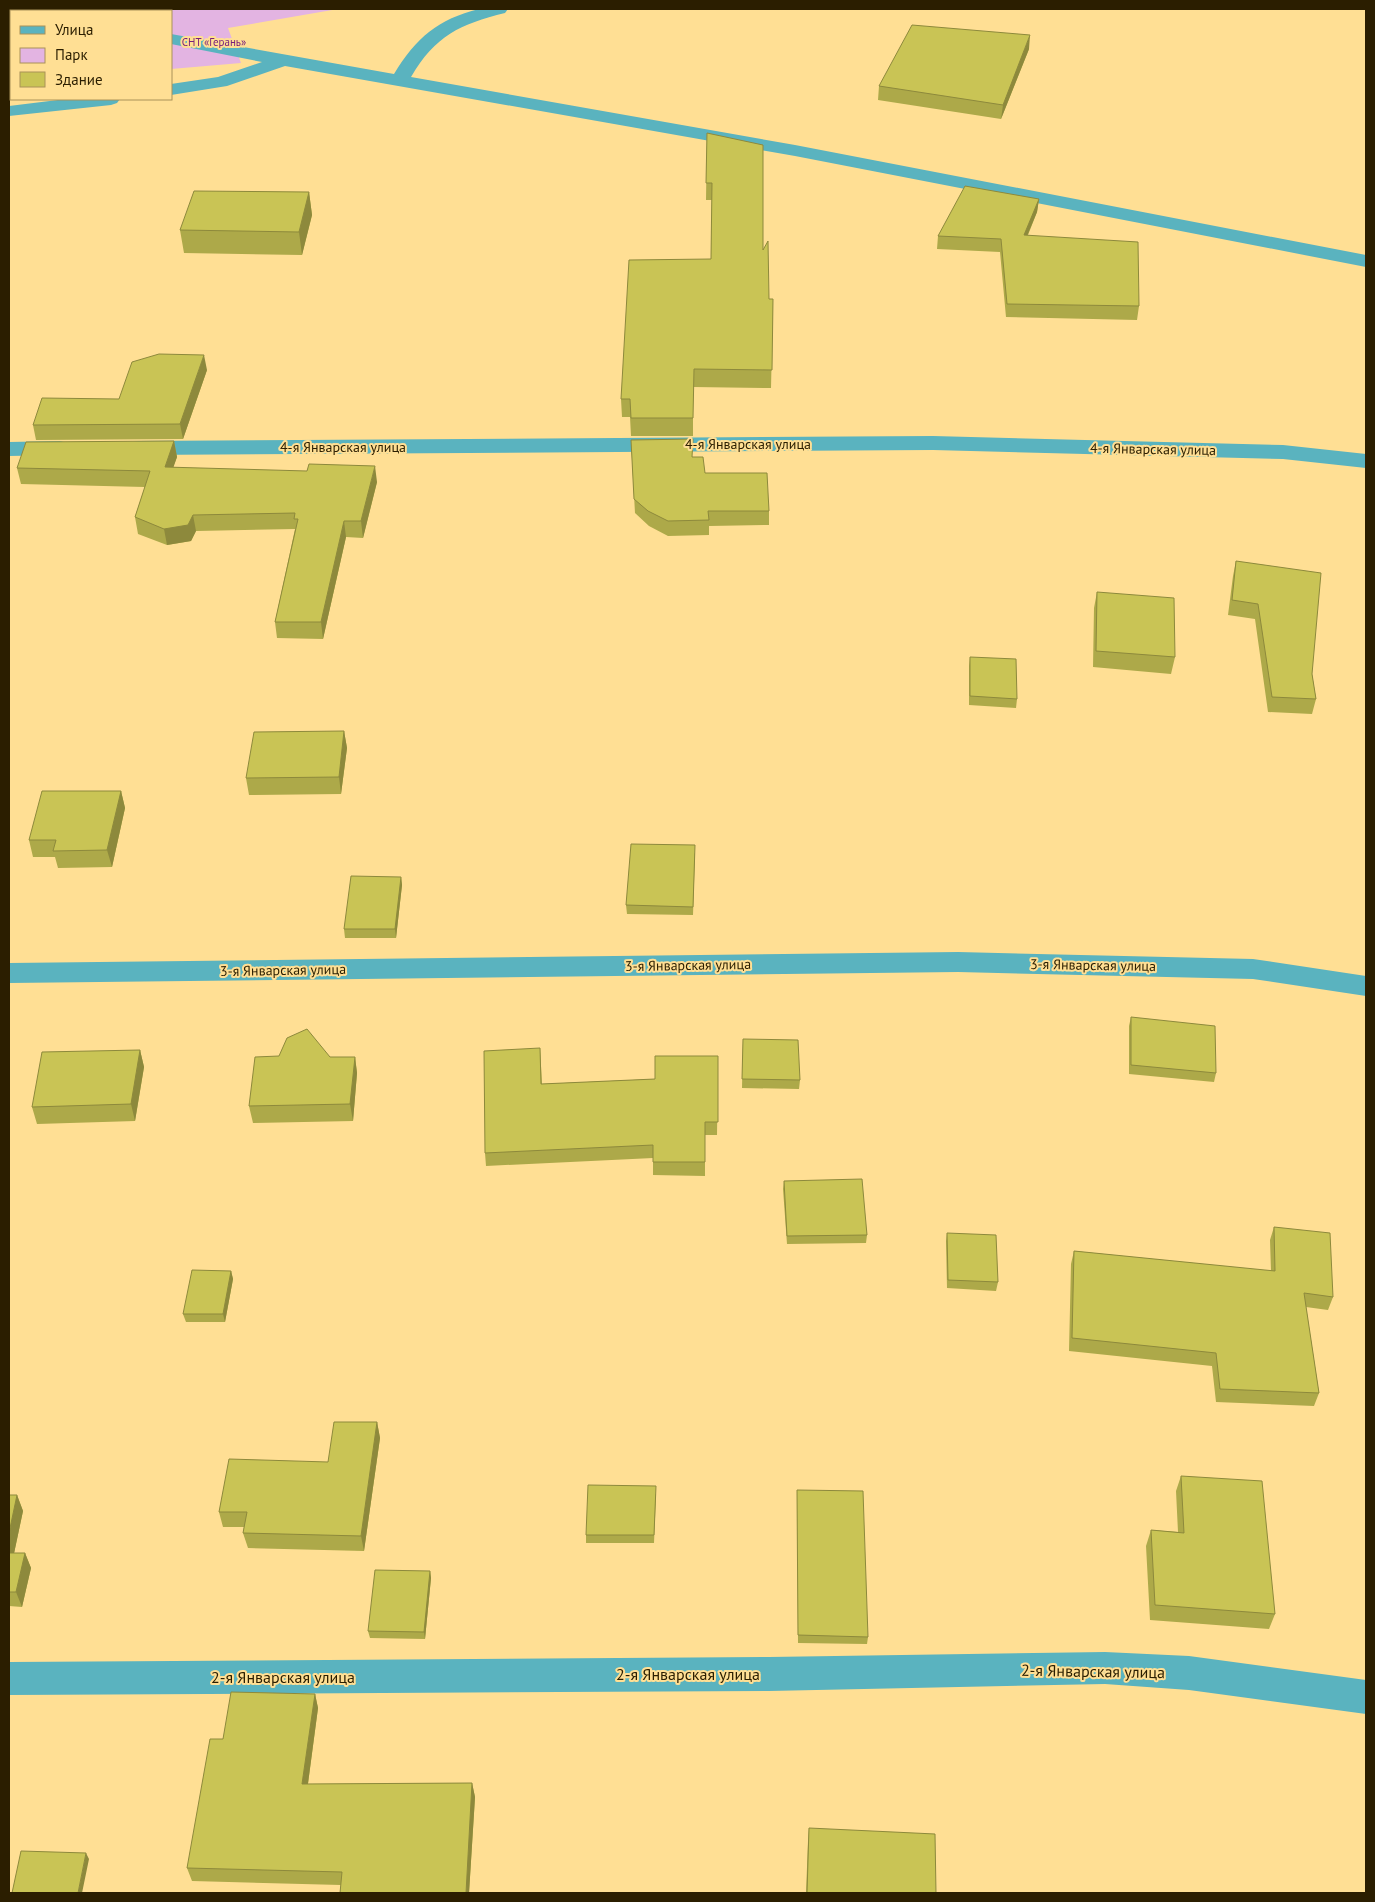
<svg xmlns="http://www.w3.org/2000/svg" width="1375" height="1902" viewBox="0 0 1375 1902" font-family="'PT Sans',sans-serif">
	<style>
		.green { fill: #e3b4e2 }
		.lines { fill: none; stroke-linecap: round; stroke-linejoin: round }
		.minor { fill: #5ab3bf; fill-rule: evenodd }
		.wall { fill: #ada949 }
		.shaded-wall { fill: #8d893c }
		.building { fill: #c9c455; stroke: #8d893c }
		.labels { text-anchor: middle; stroke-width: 4; stroke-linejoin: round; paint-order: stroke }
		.far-park-label { font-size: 11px; fill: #79207b; stroke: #ffdf94 }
		.street-label { font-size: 14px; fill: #2b1e00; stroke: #ffdf94 }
		.near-street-label { font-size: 16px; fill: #2b1e00; stroke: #ffdf94 }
	</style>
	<rect width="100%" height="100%" fill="#ffdf94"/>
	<path class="green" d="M 9,9 L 338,9 L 228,28 L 241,63 L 171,69 L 171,11 L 11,11 L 11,82 L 9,83 Z"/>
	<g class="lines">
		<path class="minor" d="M 15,9 L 44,9 L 46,11 L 17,11 Z
			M 479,9 L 508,9 L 505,13 C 460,24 435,36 411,77 L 795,145 L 1366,255 L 1366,267 L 795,156 L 285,66 L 227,86 L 171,95 L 171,84 L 218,77 L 262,62 L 171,44 L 171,34 L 394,74 C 416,38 438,19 479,9 Z
			M 66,99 L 120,99 L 117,103 L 111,105 L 9,116 L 9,106 Z
			M 933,436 L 1283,445 L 1366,454 L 1366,468 L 1283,459 L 933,450 L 138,455 L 130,453 L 127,448 L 130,443 L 138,441 Z
			M 60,441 L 68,443 L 71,448 L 68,453 L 60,455 L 9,456 L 9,442 Z
			M 958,952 L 1253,959 L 1366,976 L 1366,996 L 1253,979 L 958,972 L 9,983 L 9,963 Z
			M 1105,1652 L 1189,1656 L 1366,1680 L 1366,1714 L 1189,1690 L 1105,1684 L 769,1691 L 9,1695 L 9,1662 L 769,1657 Z"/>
	</g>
	<path class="wall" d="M 1029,49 L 1001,119 L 878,100 L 879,86 Z
		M 707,133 L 763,250 L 769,299 L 773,299 L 771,388 L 693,387 L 693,436 L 631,436 L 630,417 L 622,417 L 621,399 L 711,259 L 712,200 L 706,200 Z
		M 309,192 L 312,215 L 302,255 L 184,253 L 180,230 Z
		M 1039,199 L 1037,212 L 1028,235 L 1139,306 L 1137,320 L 1006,317 L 1000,252 L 937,249 L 938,236 Z
		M 207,370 L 183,439 L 36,440 L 33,425 L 119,399 Z
		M 631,440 L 693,457 L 705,473 L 769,511 L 769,525 L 709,526 L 709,535 L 668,536 L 649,526 L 635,513 Z
		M 174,441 L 177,457 L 173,467 L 377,482 L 363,538 L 346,537 L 323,639 L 277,638 L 275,622 L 295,529 L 196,531 L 191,541 L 167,545 L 138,534 L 135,517 L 145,487 L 21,484 L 17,468 Z
		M 1236,561 L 1312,674 L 1316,699 L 1312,714 L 1268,712 L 1255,619 L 1228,615 L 1233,576 Z
		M 1097,592 L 1175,657 L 1171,674 L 1093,667 L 1094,608 Z
		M 970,657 L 1017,699 L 1016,708 L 969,705 L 969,666 Z
		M 344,731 L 347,748 L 341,794 L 249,795 L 246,778 Z
		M 121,791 L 125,808 L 112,867 L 58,868 L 55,857 L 33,857 L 29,840 Z
		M 695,853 L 693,915 L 627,914 L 626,905 Z
		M 401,877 L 402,885 L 396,938 L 345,938 L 344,929 Z
		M 1131,1017 L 1216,1073 L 1214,1082 L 1129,1074 L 1129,1026 Z
		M 743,1039 L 800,1080 L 799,1089 L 742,1088 Z
		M 540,1048 L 542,1084 L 655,1079 L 718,1056 L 717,1135 L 705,1135 L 705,1176 L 653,1175 L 653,1158 L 486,1166 L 485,1153 Z
		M 140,1050 L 144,1067 L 135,1121 L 37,1124 L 32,1107 Z
		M 355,1057 L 357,1073 L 353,1121 L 253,1123 L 249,1106 Z
		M 784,1181 L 867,1235 L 866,1243 L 787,1244 L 783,1189 Z
		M 1274,1227 L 1333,1297 L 1328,1310 L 1306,1307 L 1319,1393 L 1314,1406 L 1216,1402 L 1212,1366 L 1069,1351 L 1071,1264 L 1074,1251 L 1271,1271 L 1270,1240 Z
		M 947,1233 L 998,1282 L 996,1291 L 947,1288 L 946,1241 Z
		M 231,1271 L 233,1279 L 225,1322 L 186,1322 L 183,1314 Z
		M 377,1422 L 380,1438 L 364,1551 L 248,1548 L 243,1533 L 244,1527 L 223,1527 L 219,1512 L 328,1462 Z
		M 1181,1476 L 1275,1614 L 1269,1629 L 1150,1620 L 1146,1546 L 1151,1530 L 1178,1532 L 1176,1491 Z
		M 797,1490 L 868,1637 L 867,1644 L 798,1643 Z
		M 656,1494 L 654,1543 L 586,1543 L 586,1535 Z
		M 9,1495 L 17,1495 L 23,1511 L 14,1553 L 25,1553 L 31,1568 L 22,1607 L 9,1606 Z
		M 430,1571 L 431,1578 L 425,1639 L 370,1638 L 368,1631 Z
		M 315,1694 L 318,1708 L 308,1784 L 472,1783 L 475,1797 L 469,1893 L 340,1893 L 341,1885 L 192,1881 L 187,1868 L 223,1739 Z
		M 809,1828 L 936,1893 L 806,1893 L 808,1841 Z"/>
	<path class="shaded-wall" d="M 1030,35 L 1029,49 L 1001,119 L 1003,105 Z
		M 309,192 L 312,215 L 302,255 L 299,232 Z
		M 1039,199 L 1037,212 L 1022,248 L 1024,235 Z
		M 204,355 L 207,370 L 183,439 L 180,424 Z
		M 174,441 L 177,457 L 168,483 L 165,467 Z
		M 375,466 L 377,482 L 363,538 L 361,521 Z
		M 193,515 L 196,531 L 191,541 L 167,545 L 164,529 Z
		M 344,521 L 346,537 L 323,639 L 321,622 Z
		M 344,731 L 347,748 L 341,794 L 339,777 Z
		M 121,791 L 125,808 L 112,867 L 107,850 Z
		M 401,877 L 402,885 L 396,938 L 395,929 Z
		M 140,1050 L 144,1067 L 135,1121 L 131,1104 Z
		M 355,1057 L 357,1073 L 353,1121 L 350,1104 Z
		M 231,1271 L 233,1279 L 225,1322 L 223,1314 Z
		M 377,1422 L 380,1438 L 364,1551 L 361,1536 Z
		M 17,1495 L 23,1511 L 11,1568 L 9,1564 L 9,1533 Z
		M 25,1553 L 31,1568 L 22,1607 L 16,1592 Z
		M 430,1571 L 431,1578 L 425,1639 L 424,1632 Z
		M 315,1694 L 318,1708 L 306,1798 L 302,1784 Z
		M 472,1783 L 475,1797 L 469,1893 L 466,1893 Z
		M 86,1853 L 89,1859 L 82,1893 L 78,1893 Z"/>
	<path class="building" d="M 912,25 L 1030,35 L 1003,105 L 879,86 Z
		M 707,133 L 763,145 L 763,250 L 768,241 L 769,299 L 773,299 L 772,370 L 694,369 L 693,418 L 631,418 L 630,399 L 621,399 L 629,260 L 711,259 L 712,183 L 706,183 Z
		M 965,186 L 1039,199 L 1024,235 L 1138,242 L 1139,306 L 1007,304 L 1001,239 L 938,236 Z
		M 194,191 L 309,192 L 299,232 L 180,230 Z
		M 159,354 L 204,355 L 180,424 L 33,425 L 42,398 L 119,399 L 132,362 Z
		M 693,439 L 692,457 L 703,457 L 705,473 L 767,473 L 769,511 L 708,511 L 709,520 L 668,521 L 648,511 L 634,499 L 631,440 Z
		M 174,441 L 165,467 L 307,471 L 309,464 L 375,466 L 361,521 L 344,521 L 321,622 L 275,622 L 298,519 L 294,519 L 295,513 L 193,515 L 188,525 L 164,529 L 135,517 L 150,471 L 17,468 L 26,442 Z
		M 1236,561 L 1321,573 L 1312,674 L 1316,699 L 1272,697 L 1258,604 L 1232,600 Z
		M 1097,592 L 1174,598 L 1175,657 L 1096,651 Z
		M 970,657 L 1016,659 L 1017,699 L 970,696 Z
		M 344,731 L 339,777 L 246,778 L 254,732 Z
		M 42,791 L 121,791 L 107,850 L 53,851 L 56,840 L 29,840 Z
		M 631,844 L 695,845 L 693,907 L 626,905 Z
		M 351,876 L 401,877 L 395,929 L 344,929 Z
		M 1131,1017 L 1215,1026 L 1216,1073 L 1131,1065 Z
		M 307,1029 L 330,1057 L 355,1057 L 350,1104 L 249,1106 L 255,1057 L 279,1056 L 287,1038 Z
		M 743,1039 L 798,1040 L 800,1080 L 742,1079 Z
		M 540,1048 L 541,1084 L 655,1079 L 655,1056 L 718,1056 L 718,1122 L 705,1122 L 705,1162 L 653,1162 L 653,1145 L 485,1153 L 484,1051 Z
		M 140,1050 L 131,1104 L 32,1107 L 42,1052 Z
		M 862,1179 L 867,1235 L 787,1236 L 784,1181 Z
		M 1274,1227 L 1330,1233 L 1333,1297 L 1304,1293 L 1319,1393 L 1220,1389 L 1216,1353 L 1072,1338 L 1074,1251 L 1275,1271 Z
		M 947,1233 L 996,1235 L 998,1282 L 948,1280 Z
		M 192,1270 L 231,1271 L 223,1314 L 183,1314 Z
		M 334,1422 L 377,1422 L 361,1536 L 243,1533 L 247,1512 L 219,1512 L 229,1459 L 328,1462 Z
		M 1181,1476 L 1262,1481 L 1275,1614 L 1155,1605 L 1151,1530 L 1184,1533 Z
		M 588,1485 L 656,1486 L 654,1535 L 586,1535 Z
		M 797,1490 L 863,1491 L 868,1637 L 798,1635 Z
		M 9,1495 L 17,1495 L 9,1533 Z
		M 9,1553 L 25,1553 L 16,1592 L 9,1592 Z
		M 375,1570 L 430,1571 L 424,1632 L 368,1631 Z
		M 231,1692 L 315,1694 L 302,1784 L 472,1783 L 466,1893 L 340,1893 L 342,1872 L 187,1868 L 210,1739 L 223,1739 Z
		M 809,1828 L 935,1834 L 936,1893 L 807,1893 Z
		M 21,1851 L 86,1853 L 78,1893 L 12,1893 Z"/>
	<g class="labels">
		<g class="far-park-label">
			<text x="214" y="46">СНТ «Герань»</text>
		</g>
		<g class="street-label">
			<text x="748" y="449">4-я Январская улица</text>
			<text x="343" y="452">4-я Январская улица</text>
			<text transform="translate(1153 449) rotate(1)" y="5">4-я Январская улица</text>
			<text transform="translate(688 965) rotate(-1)" y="5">3-я Январская улица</text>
			<text transform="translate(1093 965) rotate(1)" y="5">3-я Январская улица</text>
			<text transform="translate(283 970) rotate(-1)" y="5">3-я Январская улица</text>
		</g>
		<g class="near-street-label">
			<text transform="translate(1093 1671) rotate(1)" y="6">2-я Январская улица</text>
			<text x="688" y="1680">2-я Январская улица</text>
			<text x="283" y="1683">2-я Январская улица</text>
		</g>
	</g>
	<rect width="1375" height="1902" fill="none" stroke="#2b1e00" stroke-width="20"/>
	<rect x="10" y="10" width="162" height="90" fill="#ffdf94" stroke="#aa9259"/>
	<rect x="20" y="26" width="25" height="8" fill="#5ab3bf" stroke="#aa9259"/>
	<text x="55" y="35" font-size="15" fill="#2b1e00">Улица</text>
	<rect x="20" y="48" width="25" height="15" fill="#e3b4e2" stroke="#aa9259"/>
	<text x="55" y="60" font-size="15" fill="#2b1e00">Парк</text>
	<rect x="20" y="72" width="25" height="15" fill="#c9c455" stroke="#aa9259"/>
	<text x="55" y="85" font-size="15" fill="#2b1e00">Здание</text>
</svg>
